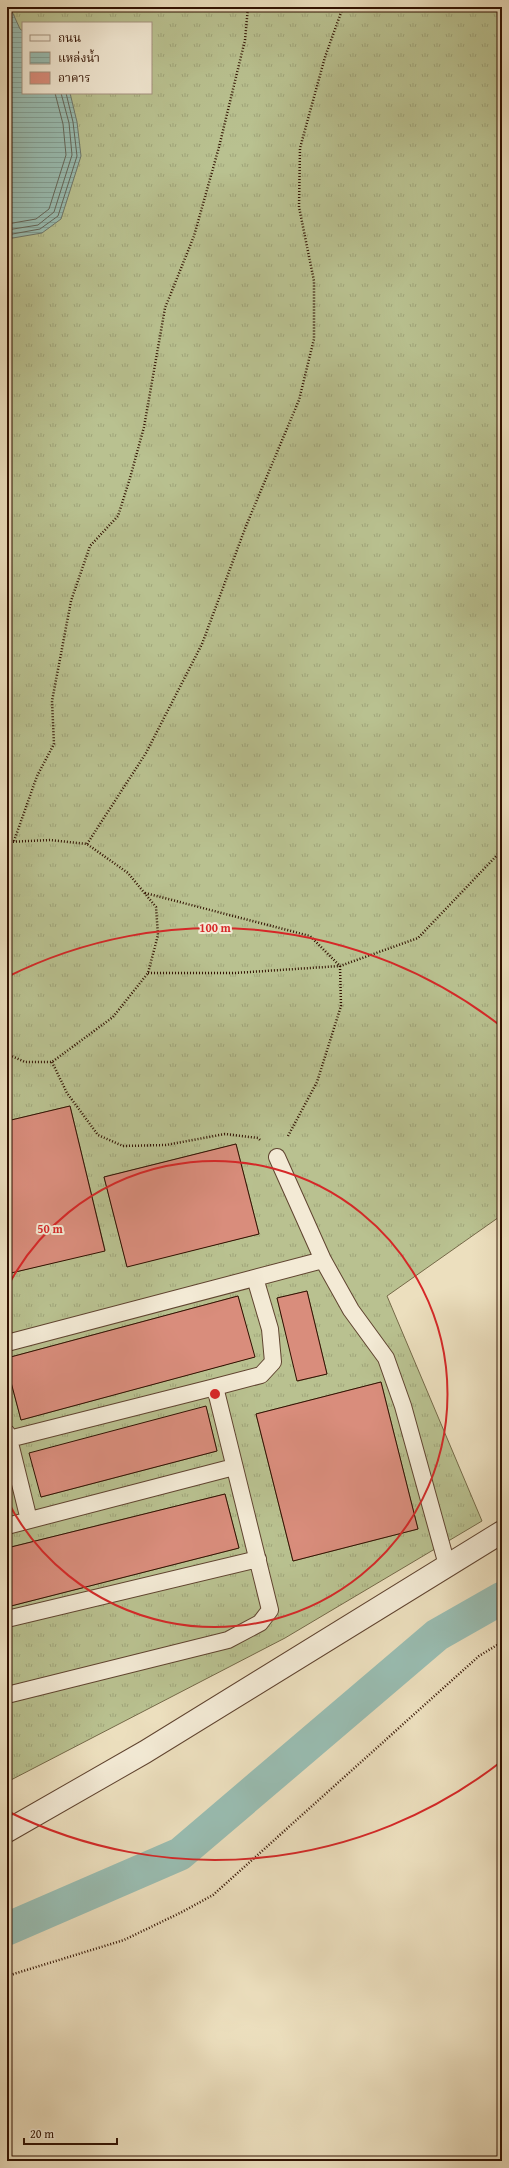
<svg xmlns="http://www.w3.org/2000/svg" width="509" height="2168" viewBox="0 0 509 2168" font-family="'Gentium Book Plus','Noto Serif Thai',serif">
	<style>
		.grass { fill: url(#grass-tufts); stroke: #756948; fill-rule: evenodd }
		.water { fill: url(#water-rules); stroke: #6f786b }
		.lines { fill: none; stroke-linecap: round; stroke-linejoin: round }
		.shore { stroke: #65675a; stroke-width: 1 }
		.canal { stroke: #99bdb2; stroke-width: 33 }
		.building { fill: #d98d7c; stroke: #311101 }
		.service-casing { stroke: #604430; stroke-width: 18 }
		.minor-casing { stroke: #604430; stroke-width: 24 }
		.path { stroke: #311101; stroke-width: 2.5; stroke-dasharray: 1 2; stroke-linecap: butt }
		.service { stroke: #f3ead5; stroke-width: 16 }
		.minor { stroke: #f3ead5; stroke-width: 22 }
		.ring { fill: none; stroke: #d62828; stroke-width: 2 }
		.centre { fill: #d62828; stroke: #f3ead5; stroke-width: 2 }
		.ring-label { font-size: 12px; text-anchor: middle; font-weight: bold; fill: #d62828; stroke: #f3ead5; stroke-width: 4; stroke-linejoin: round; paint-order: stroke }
	</style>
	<defs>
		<pattern id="grass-tufts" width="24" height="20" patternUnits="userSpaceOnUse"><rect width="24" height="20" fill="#b9c190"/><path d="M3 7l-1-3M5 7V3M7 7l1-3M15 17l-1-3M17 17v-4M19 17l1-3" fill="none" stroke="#a0a57a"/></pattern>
		<pattern id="water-rules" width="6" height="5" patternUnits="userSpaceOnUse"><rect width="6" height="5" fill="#99bdb2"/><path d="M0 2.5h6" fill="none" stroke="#84a197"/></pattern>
	</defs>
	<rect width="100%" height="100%" fill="#ecdfbe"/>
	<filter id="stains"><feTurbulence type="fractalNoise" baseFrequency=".005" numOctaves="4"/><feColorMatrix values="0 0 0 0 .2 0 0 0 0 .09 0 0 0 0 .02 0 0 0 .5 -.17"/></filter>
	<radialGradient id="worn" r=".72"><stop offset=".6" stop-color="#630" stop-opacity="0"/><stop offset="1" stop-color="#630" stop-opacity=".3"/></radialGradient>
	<path class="grass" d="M 7,7 L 502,7 L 502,1215 L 387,1296 L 482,1521 L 285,1638 L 7,1782 L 7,1607 L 239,1548 L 225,1494 L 7,1548 L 7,1367 L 21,1420 L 254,1357 L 238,1296 L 7,1358 L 7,1258 L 11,1273 L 105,1250 L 70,1106 L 7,1121 ZM 23,23 L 151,23 L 151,93 L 23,93 ZM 236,1144 L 259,1234 L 127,1266 L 104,1177 ZM 307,1291 L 327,1374 L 298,1381 L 277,1298 ZM 381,1382 L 418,1529 L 293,1561 L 256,1414 ZM 206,1407 L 217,1451 L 41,1497 Z"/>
	<path class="water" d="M 7,7 L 10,7 L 20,29 L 23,31 L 23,93 L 70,93 L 77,122 L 81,156 L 61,219 L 42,233 L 7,239 Z"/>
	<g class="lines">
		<path class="shore" d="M 7,224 L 36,219 L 49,209 L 66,155 L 63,124 L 55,93
			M 7,230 L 38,225 L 54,212 L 72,155 L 69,123 L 61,93
			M 7,235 L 40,229 L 58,216 L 77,156 L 73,122 L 66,93"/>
		<path class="canal" d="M 7,1929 L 180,1854 L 437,1635 L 502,1598"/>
	</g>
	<path class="building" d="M 70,1106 L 105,1251 L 11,1273 L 7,1258 L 7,1121 Z
		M 236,1144 L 259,1234 L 127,1267 L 104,1177 Z
		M 307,1291 L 327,1374 L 297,1381 L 277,1298 Z
		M 238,1296 L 255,1357 L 21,1420 L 7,1367 L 7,1358 Z
		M 381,1382 L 418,1529 L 293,1561 L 256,1414 Z
		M 206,1406 L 217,1451 L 41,1497 L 29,1453 Z
		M 225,1494 L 239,1548 L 7,1607 L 7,1548 Z"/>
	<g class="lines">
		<g class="service-casing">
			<path id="service" d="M 277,1157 L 323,1260 L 351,1310 L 386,1358 L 403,1406 L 447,1565
				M 7,1343 L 323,1260
				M 215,1387 L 261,1375 L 273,1362 L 270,1329 L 255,1278
				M 7,1433 L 9,1439 L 215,1387 L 270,1610 L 260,1623 L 228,1640 L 7,1695
				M 9,1439 L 29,1520
				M 7,1526 L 234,1467
				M 7,1619 L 258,1559"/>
		</g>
		<g class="minor-casing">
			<path id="minor" d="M 7,1831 L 145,1752 L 502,1532"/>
		</g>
		<path class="path" d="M 14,841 L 37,776 L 54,744 L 52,701 L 71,601 L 90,546 L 118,516 L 130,478 L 144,427 L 165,308 L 194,236 L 219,147 L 245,40 L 248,7
			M 7,842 L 50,840 L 87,844 L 128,873 L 156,907 L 158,935 L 148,973 L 113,1017 L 52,1062 L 25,1062 L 7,1054
			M 87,844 L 146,753 L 202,644 L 246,526 L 299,400 L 314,339 L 314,281 L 299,207 L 300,148 L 325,57 L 343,7
			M 145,893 L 310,936 L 340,966 L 341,1006 L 317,1082 L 288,1136
			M 148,973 L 235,973 L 340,966 L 418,938 L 502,850
			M 52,1062 L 67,1093 L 98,1135 L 123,1146 L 166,1145 L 225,1134 L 258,1138 L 261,1141
			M 7,1976 L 124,1940 L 182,1912 L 213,1895 L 479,1656 L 502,1642"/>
		<use href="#service" class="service"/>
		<use href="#minor" class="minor"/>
	</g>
	<g class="ring">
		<path d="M7 1288A233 233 0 1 1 7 1500"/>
		<path d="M502 1761A466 466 0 0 1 7 1811M7 977A466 466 0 0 1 502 1027"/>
	</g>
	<circle cx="215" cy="1394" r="6" class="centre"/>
	<g class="ring-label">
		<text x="215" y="932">100 m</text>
		<text x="50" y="1233">50 m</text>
	</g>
	<rect width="509" height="2168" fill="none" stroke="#ecdfbe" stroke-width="24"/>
	<rect x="8" y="8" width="493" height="2152" fill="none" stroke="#311101" stroke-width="2"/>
	<rect x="12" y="12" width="485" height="2144" fill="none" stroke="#311101"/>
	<rect x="22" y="22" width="130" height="72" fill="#f3ead5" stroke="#a59380"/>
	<rect x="30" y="35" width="20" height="6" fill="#f3ead5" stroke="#a59380"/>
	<text x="58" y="42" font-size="12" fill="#311101">ถนน</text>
	<rect x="30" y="52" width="20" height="12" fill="url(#water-rules)" stroke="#a59380"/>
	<text x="58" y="62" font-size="12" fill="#311101">แหล่งน้ำ</text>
	<rect x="30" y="72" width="20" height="12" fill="#d98d7c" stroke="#a59380"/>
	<text x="58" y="82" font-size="12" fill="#311101">อาคาร</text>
	<path d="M24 2138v6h93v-6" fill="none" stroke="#311101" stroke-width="2"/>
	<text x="30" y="2138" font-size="12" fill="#311101" stroke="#f3ead5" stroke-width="3" paint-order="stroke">20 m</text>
	<rect width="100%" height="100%" filter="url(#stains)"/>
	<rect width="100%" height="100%" fill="url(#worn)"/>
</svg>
